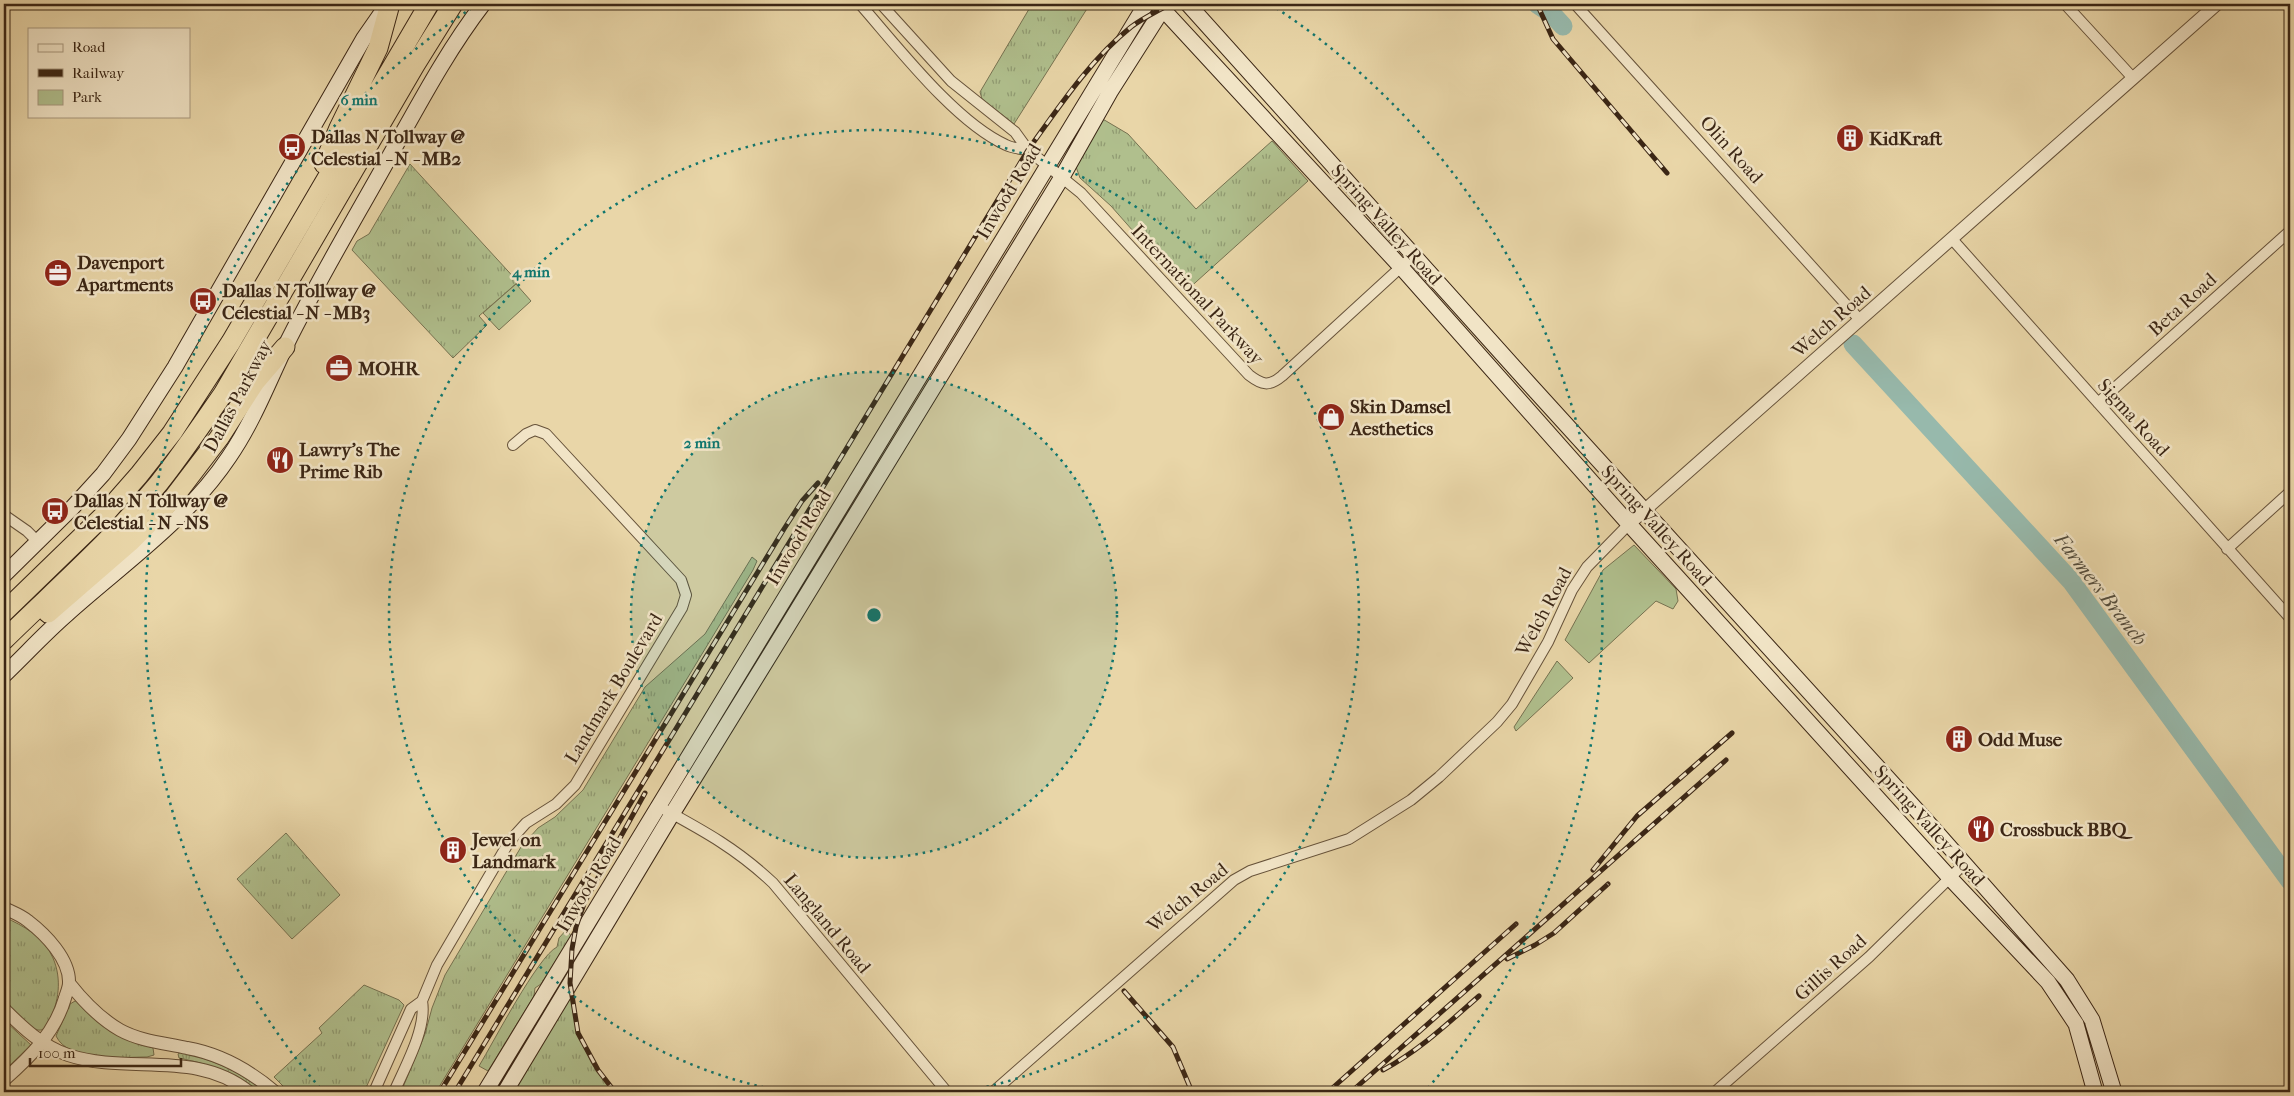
<svg xmlns="http://www.w3.org/2000/svg" width="2294" height="1096" viewBox="0 0 2294 1096" font-family="'IM FELL French Canon',serif">
	<style>
		.grass { fill: url(#grass-tufts); stroke: #767251 }
		.park { fill: #b0bf8d; stroke: #767251 }
		.lines { fill: none; stroke-linecap: round; stroke-linejoin: round }
		.river { stroke: #97b9ac; stroke-width: 19 }
		.minor-casing { stroke: #66523a; stroke-width: 12 }
		.tertiary-casing { stroke: #66523a; stroke-width: 14 }
		.secondary-casing { stroke: #3b2615; stroke-width: 17 }
		.motorway-casing { stroke: #3b2615; stroke-width: 21 }
		.minor { stroke: #f1e4c6; stroke-width: 10 }
		.tertiary { stroke: #f1e4c6; stroke-width: 12 }
		.secondary { stroke: #f1e4c6; stroke-width: 15 }
		.motorway { stroke: #e9d6a8; stroke-width: 19 }
		.rail-casing { stroke: #3b2615; stroke-width: 5 }
		.rail { stroke: #f1e4c6; stroke-width: 3; stroke-dasharray: 9; stroke-linecap: butt }
		.ring { fill: none; stroke: #0f766e; stroke-width: 2.5; stroke-dasharray: 2.5 5 }
		.labels { text-anchor: middle; stroke-width: 5; stroke-linejoin: round; paint-order: stroke }
		.poi-label { font-size: 19px; font-weight: bold; fill: #3b2615; stroke: #f1e4c6; text-anchor: start }
		.street-label { font-size: 19px; fill: #3b2615; stroke: #f1e4c6 }
		.water-label { font-size: 20px; font-style: italic; fill: #524b3b; stroke: #f1e4c6 }
		.centre { fill: #0f766e; stroke: #f1e4c6; stroke-width: 2.5 }
		.ring-label { font-size: 15px; text-anchor: middle; font-weight: bold; fill: #0f766e; stroke: #f1e4c6; stroke-width: 5; stroke-linejoin: round; paint-order: stroke }
	</style>
	<defs>
		<pattern id="grass-tufts" width="24" height="20" patternUnits="userSpaceOnUse" patternTransform="scale(1.25)"><rect width="24" height="20" fill="#b0bf8d"/><path d="M3 7l-1-3M5 7V3M7 7l1-3M15 17l-1-3M17 17v-4M19 17l1-3" fill="none" stroke="#909b72"/></pattern>
	</defs>
	<rect width="100%" height="100%" fill="#e9d6a8"/>
	<filter id="stains"><feTurbulence type="fractalNoise" baseFrequency=".004" numOctaves="4"/><feColorMatrix values="0 0 0 0 .2 0 0 0 0 .09 0 0 0 0 .02 0 0 0 .5 -.17"/></filter>
	<radialGradient id="worn" r=".72"><stop offset=".6" stop-color="#630" stop-opacity="0"/><stop offset="1" stop-color="#630" stop-opacity=".3"/></radialGradient>
	<path class="grass" d="M 1032,4 L 1090,4 L 1014,124 L 982,99 L 980,92 Z
		M 1101,118 L 1128,134 L 1196,209 L 1272,141 L 1308,181 L 1186,291 L 1111,206 L 1080,178 L 1075,164 Z
		M 410,164 L 518,282 L 479,316 L 487,325 L 453,358 L 352,250 L 357,241 L 369,234 Z
		M 752,557 L 757,561 L 753,570 L 436,1092 L 401,1092 L 425,1034 L 432,1008 L 445,975 L 521,847 L 538,828 L 555,817 L 583,790 L 645,687 L 705,634 Z
		M 286,833 L 340,895 L 292,939 L 237,879 Z
		M 4,917 C 24,926 44,937 53,958 C 62,979 59,1002 49,1021 C 46,1026 44,1031 38,1030 C 28,1029 10,1006 4,999 Z
		M 567,929 L 571,936 L 541,984 L 535,988 L 534,996 L 488,1071 L 479,1066 C 493,1043 538,956 557,947 L 559,938 Z
		M 364,985 L 399,1000 L 404,1005 L 364,1092 L 289,1092 L 274,1077 L 322,1033 L 319,1028 Z
		M 570,995 L 577,1033 L 592,1064 L 613,1092 L 510,1092 Z
		M 75,1001 L 80,1002 L 135,1042 L 153,1048 L 154,1055 L 147,1057 C 122,1057 69,1063 56,1036 L 70,1004 Z
		M 4,1020 L 31,1045 L 4,1071 Z
		M 181,1052 C 213,1060 240,1071 265,1092 C 253,1092 221,1070 207,1065 C 198,1062 188,1060 179,1058 L 178,1054 Z"/>
	<path class="park" d="M 516,284 L 531,301 L 499,330 L 483,313 Z
		M 1634,545 L 1676,589 L 1678,601 L 1673,609 L 1656,601 L 1589,663 L 1565,640 L 1603,570 Z
		M 1557,661 L 1573,678 L 1516,731 L 1514,727 Z"/>
	<g class="lines">
		<path class="river" d="M 1537,4 L 1552,14 L 1563,26
			M 1853,344 L 2071,581 L 2290,881"/>
		<g class="minor-casing">
			<path id="minor" d="M 860,4 C 897,46 955,122 1006,145 C 1012,148 1021,149 1028,150
				M 881,4 L 951,81 L 1015,132 L 1028,150 L 1081,193 L 1249,375 C 1262,385 1269,387 1282,376 L 1414,255
				M 1575,4 L 1860,320
				M 2065,4 L 2132,77
				M 1952,239 L 2290,618
				M 2098,403 L 2290,231
				M 4,515 L 27,531 L 38,542
				M 2227,549 L 2290,492
				M 658,806 C 702,830 736,848 773,883 L 947,1092
				M 374,1092 L 411,1009 L 422,1001 L 437,965 L 509,842 L 526,823 L 556,804 L 575,785 L 682,608 L 686,595 L 681,580 L 546,434 L 535,430 L 526,434 L 513,445
				M 394,1092 C 405,1067 427,1028 422,1001
				M 993,1092 L 1234,880 L 1250,871 L 1349,839 L 1411,800 L 1439,777 L 1497,722 L 1512,704 L 1548,642 L 1572,590 L 1587,567 L 1629,524
				M 1715,1092 L 1869,957 L 1964,864"/>
		</g>
		<g class="tertiary-casing">
			<path id="tertiary" d="M 1629,524 L 2217,4
				M 4,908 C 12,912 21,915 28,921 C 45,934 70,959 69,983 C 69,988 66,994 65,998 C 55,1033 30,1057 4,1080
				M 69,983 C 84,1002 99,1018 120,1030 C 140,1041 164,1043 187,1048 C 221,1054 249,1070 275,1092
				M 4,1009 C 23,1028 42,1046 68,1055 C 128,1075 196,1049 249,1092"/>
		</g>
		<g class="secondary-casing">
			<path id="secondary" d="M 1158,4 L 1401,267 L 1629,524 L 1950,878 L 2048,982 L 2076,1024 L 2095,1092
				M 1188,4 L 1531,386 L 1923,817 L 2067,980 L 2092,1020 L 2114,1092
				M 4,575 L 72,508 L 103,474 L 129,439 L 175,367 L 364,38 L 387,5
				M 4,675 C 25,655 45,633 67,614 C 124,563 186,521 229,457 C 253,422 268,383 286,345 C 317,282 353,222 387,161 C 417,108 446,52 483,4
				M 485,1092 L 1146,4
				M 505,1092 L 672,814 L 784,632 L 1062,177 L 1110,92 L 1166,4"/>
		</g>
		<g class="motorway-casing">
			<path id="motorway" d="M 324,164 L 339,128 L 378,48 L 390,4
				M 4,612 L 103,516 L 139,475 L 172,433 L 231,342 L 429,4
				M 48,613 L 131,541 L 171,501 L 219,438 L 255,382 L 285,347
				M 4,640 C 56,589 112,540 159,483 C 182,454 202,424 223,394 L 415,65 L 453,4"/>
		</g>
		<use href="#minor" class="minor"/>
		<use href="#tertiary" class="tertiary"/>
		<use href="#secondary" class="secondary"/>
		<use href="#motorway" class="motorway"/>
		<g class="rail-casing">
			<path id="rail" d="M 1537,4 L 1553,39 L 1667,173
				M 1593,870 L 1637,816 L 1732,733
				M 1507,959 L 1535,945 L 1554,933 L 1608,884
				M 1124,991 L 1173,1047 L 1192,1092
				M 1383,1070 C 1420,1050 1447,1024 1479,996
				M 440,1092 L 784,529 L 802,501 L 818,483
				M 455,1092 L 1028,150 C 1059,107 1089,61 1131,27 C 1143,18 1158,11 1170,4
				M 615,1092 L 598,1070 L 578,1033 L 570,983 L 572,949 L 576,927 L 585,901 L 645,793
				M 1328,1092 L 1516,924
				M 1351,1092 L 1726,760"/>
		</g>
		<use href="#rail" class="rail"/>
	</g>
	<circle cx="874" cy="615" r="243" fill="#0f766e" fill-opacity=".12"/>
	<g class="ring">
		<circle cx="874" cy="615" r="243"/>
		<path d="M786 1092A485 485 0 1 1 962 1092"/>
		<path d="M320 1088A728 728 0 0 1 478 4M1270 4A728 728 0 0 1 1428 1088"/>
	</g>
	<defs>
		<g id="building-disc" transform="scale(1.4375)"><circle r="9.5" fill="#8f2418" stroke="#f1e4c6"/><path d="M-4-6H4V6H1V3H-1V6H-4ZM-2.5-4.3h1.7v1.8h-1.7ZM.8-4.3h1.7v1.8H.8ZM-2.5-1h1.7V.8h-1.7ZM.8-1h1.7V.8H.8Z" fill="#fff"/></g>
		<g id="bus-disc" transform="scale(1.4375)"><circle r="9.5" fill="#8f2418" stroke="#f1e4c6"/><path d="M-5-6H5V4H4V6H2V4H-2V6H-4V4H-5ZM-3.5-4V0h7V-4ZM-3.5 1.2v1.5H-2V1.2ZM2 1.2v1.5H3.5V1.2Z" fill="#fff"/></g>
		<g id="office-disc" transform="scale(1.4375)"><circle r="9.5" fill="#8f2418" stroke="#f1e4c6"/><path d="M-6-3h4V-5.5h4V-3h4V5H-6ZM-1-4.5V-3h2v-1.5ZM-6 0V1H6V0Z" fill="#fff"/></g>
		<g id="shop-disc" transform="scale(1.4375)"><circle r="9.5" fill="#8f2418" stroke="#f1e4c6"/><path d="M-5-2.5h2.3a2.7 3.5 0 0 1 5.4 0H5L5.5 6h-11ZM-1.5-2.5h3a1.5 2.3 0 0 0-3 0Z" fill="#fff"/></g>
		<g id="restaurant-disc" transform="scale(1.4375)"><circle r="9.5" fill="#8f2418" stroke="#f1e4c6"/><path d="M-5-6h1v4h1v-4h1v4h1v-4h1v5L-1.5 .5V6h-2V.5L-5-1ZM5-6V6H3V1.5H1.5Q1.5-4 5-6Z" fill="#fff"/></g>
	</defs>
	<g fill-rule="evenodd">
		<use href="#building-disc" x="1850" y="138"/>
		<use href="#bus-disc" x="292" y="147"/>
		<use href="#office-disc" x="58" y="273"/>
		<use href="#bus-disc" x="203" y="301"/>
		<use href="#office-disc" x="339" y="368"/>
		<use href="#shop-disc" x="1331" y="417"/>
		<use href="#restaurant-disc" x="280" y="460"/>
		<use href="#bus-disc" x="55" y="511"/>
		<use href="#building-disc" x="1959" y="739"/>
		<use href="#restaurant-disc" x="1981" y="829"/>
		<use href="#building-disc" x="453" y="850"/>
	</g>
	<g class="labels">
		<g class="poi-label">
			<text x="311" y="143">Dallas N Tollway @<tspan x="311" dy="22">Celestial - N - MB2</tspan></text>
			<text x="1869" y="145">KidKraft</text>
			<text x="77" y="269">Davenport<tspan x="77" dy="22">Apartments</tspan></text>
			<text x="222" y="297">Dallas N Tollway @<tspan x="222" dy="22">Celestial - N - MB3</tspan></text>
			<text x="358" y="375">MOHR</text>
			<text x="1350" y="413">Skin Damsel<tspan x="1350" dy="22">Aesthetics</tspan></text>
			<text x="299" y="456">Lawry's The<tspan x="299" dy="22">Prime Rib</tspan></text>
			<text x="74" y="507">Dallas N Tollway @<tspan x="74" dy="22">Celestial - N - NS</tspan></text>
			<text x="1978" y="746">Odd Muse</text>
			<text x="2000" y="836">Crossbuck BBQ</text>
			<text x="472" y="846">Jewel on<tspan x="472" dy="22">Landmark</tspan></text>
		</g>
		<g class="street-label">
			<text transform="translate(1732 149) rotate(48)" y="7">Olin Road</text>
			<text transform="translate(1008 191) rotate(-59)" y="7">Inwood Road</text>
			<text transform="translate(1387 224) rotate(48)" y="7">Spring Valley Road</text>
			<text transform="translate(1198 294) rotate(47)" y="7">International Parkway</text>
			<text transform="translate(2182 304) rotate(-42)" y="7">Beta Road</text>
			<text transform="translate(1831 321) rotate(-41)" y="7">Welch Road</text>
			<text transform="translate(237 396) rotate(-62)" y="7">Dallas Parkway</text>
			<text transform="translate(2134 417) rotate(48)" y="7">Sigma Road</text>
			<text transform="translate(1657 525) rotate(48)" y="7">Spring Valley Road</text>
			<text transform="translate(798 537) rotate(-59)" y="7">Inwood Road</text>
			<text transform="translate(1543 611) rotate(-62)" y="7">Welch Road</text>
			<text transform="translate(613 688) rotate(-59)" y="7">Landmark Boulevard</text>
			<text transform="translate(1930 825) rotate(48)" y="7">Spring Valley Road</text>
			<text transform="translate(588 884) rotate(-59)" y="7">Inwood Road</text>
			<text transform="translate(1187 897) rotate(-39)" y="7">Welch Road</text>
			<text transform="translate(828 923) rotate(50)" y="7">Langland Road</text>
			<text transform="translate(1830 967) rotate(-42)" y="7">Gillis Road</text>
		</g>
		<g class="water-label">
			<text transform="translate(2101 589) rotate(52)" y="7">Farmers Branch</text>
		</g>
	</g>
	<circle cx="874" cy="615" r="8" class="centre"/>
	<g class="ring-label">
		<text x="359" y="105">6 min</text>
		<text x="531" y="277">4 min</text>
		<text x="702" y="448">2 min</text>
	</g>
	<rect width="2294" height="1096" fill="none" stroke="#e9d6a8" stroke-width="20"/>
	<rect x="5" y="5" width="2284" height="1086" fill="none" stroke="#3b2615" stroke-width="2.5"/>
	<rect x="10" y="10" width="2274" height="1076" fill="none" stroke="#3b2615"/>
	<rect x="28" y="28" width="162" height="90" fill="#f1e4c6" stroke="#a8987f"/>
	<rect x="38" y="44" width="25" height="8" fill="#f1e4c6" stroke="#a8987f"/>
	<text x="72" y="52" font-size="15" fill="#3b2615">Road</text>
	<rect x="38" y="69" width="25" height="8" fill="#3b2615" stroke="#a8987f"/>
	<text x="72" y="78" font-size="15" fill="#3b2615">Railway</text>
	<rect x="38" y="90" width="25" height="15" fill="#b0bf8d" stroke="#a8987f"/>
	<text x="72" y="102" font-size="15" fill="#3b2615">Park</text>
	<path d="M30 1058v8h151v-8" fill="none" stroke="#3b2615" stroke-width="2.5"/>
	<text x="38" y="1058" font-size="15" fill="#3b2615" stroke="#f1e4c6" stroke-width="4" paint-order="stroke">100 m</text>
	<rect width="100%" height="100%" filter="url(#stains)"/>
	<rect width="100%" height="100%" fill="url(#worn)"/>
</svg>
